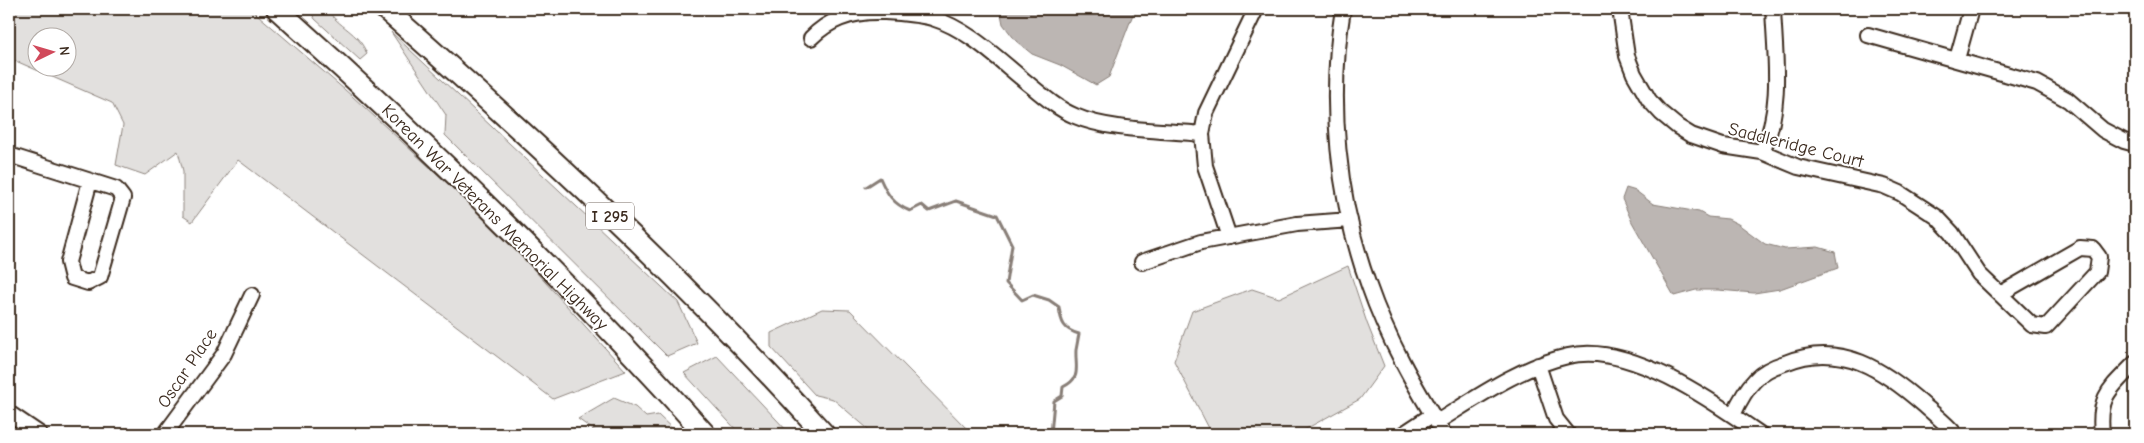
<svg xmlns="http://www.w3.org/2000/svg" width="2144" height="443" viewBox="0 0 2144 443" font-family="'Comic Neue',sans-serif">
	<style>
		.green { fill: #e2e0de; stroke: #8e857e; fill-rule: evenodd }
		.water { fill: #bcb6b3; stroke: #887e77 }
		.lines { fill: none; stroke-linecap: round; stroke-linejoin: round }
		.stream { stroke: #887e77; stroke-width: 3 }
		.minor-casing { stroke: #3b2a1e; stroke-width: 18 }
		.highway-casing { stroke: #3b2a1e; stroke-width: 24 }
		.minor { stroke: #fff; stroke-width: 14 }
		.highway { stroke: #fff; stroke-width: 20 }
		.labels { text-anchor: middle; stroke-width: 4; stroke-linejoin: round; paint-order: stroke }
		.shield { fill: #fff; stroke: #766a62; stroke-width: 1 }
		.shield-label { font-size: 16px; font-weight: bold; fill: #3b2a1e }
		.street-label { font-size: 18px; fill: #3b2a1e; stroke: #fff }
	</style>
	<rect width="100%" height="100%" fill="#fff"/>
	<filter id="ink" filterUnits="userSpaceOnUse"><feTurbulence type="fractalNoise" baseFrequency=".02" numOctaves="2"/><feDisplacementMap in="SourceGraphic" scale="10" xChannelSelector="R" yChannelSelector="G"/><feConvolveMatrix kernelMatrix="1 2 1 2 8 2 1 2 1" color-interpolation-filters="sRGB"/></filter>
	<g filter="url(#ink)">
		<path class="green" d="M 9,9 L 251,9 L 352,96 L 495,227 L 626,371 L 553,399 L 238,160 L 192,222 L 183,216 L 183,171 L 178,151 L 145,175 L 116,165 L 123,125 L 112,103 L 9,58 ZM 38,38 L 68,38 L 68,68 L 38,68 Z
			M 309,9 L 327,9 C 339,28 358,31 367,54 L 360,60 L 315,19 Z
			M 391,32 L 678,302 L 697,343 L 667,356 L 445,135 L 446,115 Z
			M 1348,266 L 1367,323 L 1384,366 L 1360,399 L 1304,430 L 1302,434 L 1212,434 L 1174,361 L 1192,311 L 1252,289 L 1279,298 Z
			M 822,309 L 850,310 L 972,434 L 874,434 L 833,399 L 815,395 L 771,347 L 771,333 Z
			M 717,356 L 790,434 L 740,434 L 684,373 Z
			M 614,398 L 635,407 L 646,417 L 658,415 L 678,434 L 599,434 L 578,419 Z"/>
		<path class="water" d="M 1000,9 L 1135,9 L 1109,77 L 1096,85 L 1060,65 L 1032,54 L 1016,41 L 1003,24 Z
			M 1626,188 L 1636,191 L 1653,204 L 1699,212 L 1708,217 L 1728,219 L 1738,224 L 1765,244 L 1785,249 L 1818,247 L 1835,252 L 1838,268 L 1780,289 L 1754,293 L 1718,290 L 1696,290 L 1674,296 L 1632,222 L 1622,199 Z"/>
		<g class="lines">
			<path class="stream" d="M 866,187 L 880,178 C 887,194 893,204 910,211 L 922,205 L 929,211 L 956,201 L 997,215 L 1012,245 L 1006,283 L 1022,300 L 1033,295 L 1049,300 L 1059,307 C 1061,323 1064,330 1079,334 C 1078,339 1077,345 1076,350 C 1075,368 1082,378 1063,387 L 1062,396 L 1054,401 L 1051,434"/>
			<g class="minor-casing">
				<path id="minor" d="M 1343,9 C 1328,100 1337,199 1369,286 C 1387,338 1415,387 1444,434
					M 1620,9 L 1627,56 L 1634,74 L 1649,100 L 1661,113 L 1678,127 L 1691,135 L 1723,146 L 1762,152 L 1798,167 L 1884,186 L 1900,193 L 1937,217 L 1952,233 L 1979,274 L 2032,325 L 2046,327 L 2097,272 L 2099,257 L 2093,249 L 2080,248 L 2000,294
					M 1868,35 L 2037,83 L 2068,100 L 2103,130 L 2124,141 L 2135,144
					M 811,38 C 830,18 856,11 883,12 C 899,13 917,14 932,18 C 968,29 997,58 1025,81 C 1041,94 1056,108 1075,116 C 1109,131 1164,130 1202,134
					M 1957,59 L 1971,9
					M 1762,152 C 1783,109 1775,55 1773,9
					M 9,155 L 116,189 L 123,198 L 100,277 L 88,283 L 72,278 L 68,262 L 90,181
					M 1229,237 L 1205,166 L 1202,134 L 1206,113 L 1256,9
					M 1142,262 L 1201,242 L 1297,224 L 1350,220
					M 1538,365 L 1556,419 L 1568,434
					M 9,413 L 40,434
					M 1733,415 C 1739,402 1745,390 1755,380 C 1762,372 1775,366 1785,363 C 1841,340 1884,370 1925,406 C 1935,415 1947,424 1955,434
					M 1437,422 C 1479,396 1520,367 1568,356 C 1628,341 1713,401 1760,434
					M 165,434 L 224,354 L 252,295
					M 1403,434 L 1432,415
					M 2102,434 C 2098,395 2110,389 2135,363"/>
			</g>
			<g class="highway-casing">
				<path id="highway" d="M 277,9 C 427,143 571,284 705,434
					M 385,9 C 538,143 688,283 824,434"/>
			</g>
			<use href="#minor" class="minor"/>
			<use href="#highway" class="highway"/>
		</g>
	</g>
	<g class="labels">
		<rect class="shield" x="586" y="202.5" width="48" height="27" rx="4"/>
		<g class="shield-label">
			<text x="610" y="222">I 295</text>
		</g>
		<g class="street-label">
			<text transform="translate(1796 145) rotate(14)" y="6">Saddleridge Court</text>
			<text transform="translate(495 217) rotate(45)" y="6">Korean War Veterans Memorial Highway</text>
			<text transform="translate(187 368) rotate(-56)" y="6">Oscar Place</text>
		</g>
	</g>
	<rect width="2144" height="443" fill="none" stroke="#fff" stroke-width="30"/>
	<rect x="15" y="15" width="2114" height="413" fill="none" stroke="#3b2a1e" stroke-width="2" filter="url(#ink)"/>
	<g transform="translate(52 52) rotate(85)"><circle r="24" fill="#ffffff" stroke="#b1aaa5"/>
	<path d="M0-4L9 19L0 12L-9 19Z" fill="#d1495b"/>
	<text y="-8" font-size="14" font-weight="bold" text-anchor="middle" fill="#3b2a1e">N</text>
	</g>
</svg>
